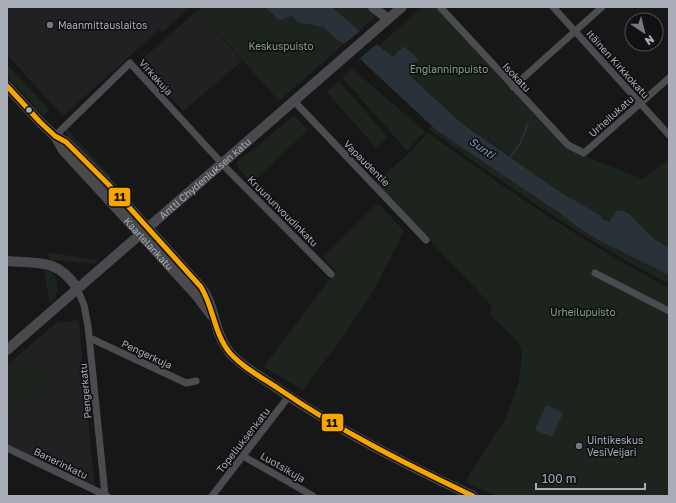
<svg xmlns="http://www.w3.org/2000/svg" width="676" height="503" viewBox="0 0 676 503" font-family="'Golos Text',sans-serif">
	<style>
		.built { fill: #212123 }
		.green { fill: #1d241e }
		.water { fill: #2a3239 }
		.pier { fill: #171717 }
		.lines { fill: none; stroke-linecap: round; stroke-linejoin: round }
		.stream { stroke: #2a3239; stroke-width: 2 }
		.street { stroke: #4b4c50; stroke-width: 7 }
		.secondary { stroke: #4a4a4e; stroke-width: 10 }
		.bus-1-casing { stroke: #111113; stroke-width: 8 }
		.bus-1 { stroke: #f7a600; stroke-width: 5 }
		.poi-dot { fill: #757880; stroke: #111113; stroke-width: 1.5 }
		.bus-dot { fill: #a8adb8; stroke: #111113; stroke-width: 1.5 }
		.labels { text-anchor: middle; stroke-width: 3.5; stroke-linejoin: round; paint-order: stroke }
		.poi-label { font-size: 10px; fill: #a8adb8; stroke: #111113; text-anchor: start }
		.park-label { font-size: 10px; fill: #7fa381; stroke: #111113 }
		.street-label { font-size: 10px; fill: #a8adb8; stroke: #111113 }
		.water-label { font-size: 11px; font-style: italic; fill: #7f9bb3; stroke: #111113 }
		.line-badge { stroke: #111113; stroke-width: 1.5 }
		.pale-badge-label { font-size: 11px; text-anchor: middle; font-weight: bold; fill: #111 }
	</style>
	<rect width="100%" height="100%" fill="#171717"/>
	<path class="built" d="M 9,7 L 190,7 L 162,32 L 160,29 L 63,116 L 7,55 L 7,8 Z
		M 198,10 L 242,61 L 183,111 L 139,62 Z
		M 79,320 L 86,402 L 95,489 L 7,447 L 7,365 L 56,323 Z"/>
	<path class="green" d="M 202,7 L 368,7 L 377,15 L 279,101 L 198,10 Z
		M 423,7 L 435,7 L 567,149 L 643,179 L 669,159 L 669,248 L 653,238 L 628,213 L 618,210 L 609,222 L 560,192 L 463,123 L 411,77 L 409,71 L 419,59 L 403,46 L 393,57 L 379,46 L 386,39 Z
		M 7,64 L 50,110 L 43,116 L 7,76 Z
		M 351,68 L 425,131 L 407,151 L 342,77 Z
		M 339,81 L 388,138 L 376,148 L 327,92 Z
		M 294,115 L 308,130 L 252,183 L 239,169 L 236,162 L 259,145 Z
		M 432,126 L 558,212 L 582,230 L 602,242 L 669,275 L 669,284 C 584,240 506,185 429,129 Z
		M 67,129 L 111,177 L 109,180 L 68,137 L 65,132 Z
		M 428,133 C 506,189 584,243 669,288 L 669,496 L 497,496 L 467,483 L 468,477 L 507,416 L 519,381 L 522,356 L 521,348 L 518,341 L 490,315 L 492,306 L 375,183 L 407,155 Z
		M 378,203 L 404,231 L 373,292 L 340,341 L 303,390 L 264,367 L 336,271 L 323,257 Z
		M 46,252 L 97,260 L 95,264 L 50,260 Z
		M 44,269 L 51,272 C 60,282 60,292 51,302 L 49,301 Z
		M 30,352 L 53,381 L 8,417 L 7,371 Z"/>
	<path class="water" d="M 265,7 L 332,7 L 357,29 L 393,57 L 403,46 L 419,59 L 409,71 L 411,77 L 463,124 L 560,192 L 601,216 L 601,218 L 609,222 L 616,211 L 621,210 L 628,213 L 653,238 L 669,248 L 669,275 L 602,242 L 582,230 L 558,212 L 454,142 L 435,129 L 343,43 L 336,39 L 324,27 L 297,22 L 293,16 L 279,20 Z
		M 546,405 L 563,413 L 552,437 L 535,430 Z"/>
	<path class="pier" d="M 361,30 L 378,43 L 358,60 L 343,45 Z"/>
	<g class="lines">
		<path class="stream" d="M 509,159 L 520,144 L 528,123"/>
		<path class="street" d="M 440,7 L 568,145 L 584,153 L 669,78
			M 553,7 L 669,135
			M 513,87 L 602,7
			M 294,101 L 426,240
			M 55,136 L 130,63 L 227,169 L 331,274
			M 595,273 L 669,311
			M 77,288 L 84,305 L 88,326 L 105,495
			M 90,338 L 186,383 L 196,381
			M 7,448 L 107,496
			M 243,456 L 313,496
			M 212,496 L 289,396"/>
		<g class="secondary">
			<path d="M 373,7 L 388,19"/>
			<path d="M 7,86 L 40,122 L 55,136 L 66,142 L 109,185 L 201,287 C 216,306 213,333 230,353 C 241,366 257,374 271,384 C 334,428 404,464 473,496"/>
			<path id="s1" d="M 55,136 L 63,150 L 196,295 L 211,315"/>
			<path d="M 7,261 C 39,264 57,258 77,288"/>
			<path id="s2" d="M 7,350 L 402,7"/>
		</g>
		<g class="bus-1-casing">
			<path id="bus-1" d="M 7,86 L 40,122 L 55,136 L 66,142 L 109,185 L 201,287 C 214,308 214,334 230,353 C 243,368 263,378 279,389 C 340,431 406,464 473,496"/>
		</g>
		<use href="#bus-1" class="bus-1"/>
	</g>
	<g class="poi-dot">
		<circle cx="50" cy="25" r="4"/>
		<circle cx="579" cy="446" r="4"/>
	</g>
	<circle class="bus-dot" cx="29" cy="110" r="3.5"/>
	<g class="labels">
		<g class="poi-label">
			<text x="58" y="29">Maanmittauslaitos</text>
			<text x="587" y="444">Uintikeskus<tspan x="587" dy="12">VesiVeijari</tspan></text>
		</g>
		<g class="park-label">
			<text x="281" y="50">Keskuspuisto</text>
			<text x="449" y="73">Englanninpuisto</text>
			<text x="583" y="316">Urheilupuisto</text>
		</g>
		<g class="street-label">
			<text transform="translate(618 64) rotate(48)" y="4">Itäinen Kirkkokatu</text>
			<text transform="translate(156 77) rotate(48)" y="4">Virkakuja</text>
			<text transform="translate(517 77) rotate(47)" y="4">Isokatu</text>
			<text transform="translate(611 116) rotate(-42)" y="4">Urheilukatu</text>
			<text transform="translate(367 163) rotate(45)" y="4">Vapaudentie</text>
			<text dy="4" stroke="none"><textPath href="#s2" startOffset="262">Antti Chydeniuksen katu</textPath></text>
			<text transform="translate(283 211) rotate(45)" y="4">Kruununvoudinkatu</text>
			<text dy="4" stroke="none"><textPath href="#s1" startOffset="143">Kaarlelankatu</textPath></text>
			<text transform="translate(147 354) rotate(25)" y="4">Pengerkuja</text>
			<text transform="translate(85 391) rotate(-95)" y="4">Pengerkatu</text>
			<text transform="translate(243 440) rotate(-52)" y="4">Topeliuksenkatu</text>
			<text transform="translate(61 463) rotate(26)" y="4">Banerinkatu</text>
			<text transform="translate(283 467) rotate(30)" y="4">Luotsikuja</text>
		</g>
		<g class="water-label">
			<text transform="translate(482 148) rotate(35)" y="4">Sunti</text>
		</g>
	</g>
	<g class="line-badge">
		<rect x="108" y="187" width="23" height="20" rx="4" fill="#f7a600"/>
		<rect x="321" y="413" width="23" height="19" rx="4" fill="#f7a600"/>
	</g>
	<g class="pale-badge-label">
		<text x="120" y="201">11</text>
		<text x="332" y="427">11</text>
	</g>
	<rect width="676" height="503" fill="none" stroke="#a8adb8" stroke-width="16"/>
	<g transform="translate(644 32) rotate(145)"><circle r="19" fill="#111113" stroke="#4d4f55"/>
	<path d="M0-3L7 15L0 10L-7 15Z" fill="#757880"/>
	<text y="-6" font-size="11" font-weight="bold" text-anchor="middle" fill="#a8adb8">N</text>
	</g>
	<path d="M536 483v6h109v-6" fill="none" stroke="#a8adb8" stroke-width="2"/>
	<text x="542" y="483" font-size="12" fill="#a8adb8" stroke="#111113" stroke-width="3" paint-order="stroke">100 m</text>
</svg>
